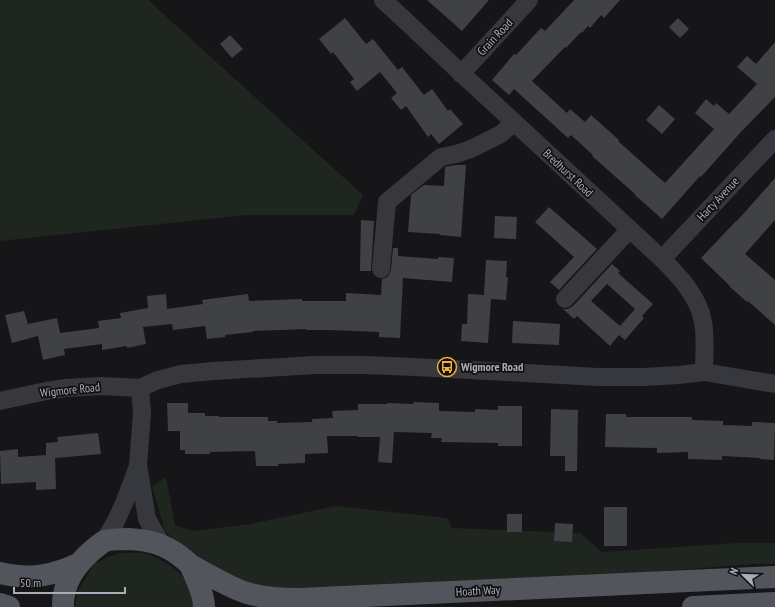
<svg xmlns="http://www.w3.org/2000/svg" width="775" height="607" viewBox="0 0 775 607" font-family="'PT Sans Narrow',sans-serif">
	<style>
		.green { fill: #1e261f }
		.building { fill: #404145; fill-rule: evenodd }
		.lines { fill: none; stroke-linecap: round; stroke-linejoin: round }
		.minor { stroke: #37383d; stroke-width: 18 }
		.major { stroke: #53555c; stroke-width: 22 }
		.labels { text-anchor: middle; stroke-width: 3.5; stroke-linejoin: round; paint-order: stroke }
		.street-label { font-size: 12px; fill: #a8adb8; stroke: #111113 }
		.poi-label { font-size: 12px; font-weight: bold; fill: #a8adb8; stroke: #111113; text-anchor: start }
	</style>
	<rect width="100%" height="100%" fill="#161618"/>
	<path class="green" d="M 0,0 L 148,0 L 363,195 L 354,215 L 246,215 L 0,241 Z
		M 166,477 L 175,525 L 192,531 L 251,524 L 336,506 L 447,518 L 452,528 L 580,533 L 602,552 L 737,543 L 775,543 L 775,564 L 755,564 L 575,578 L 297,591 L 252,583 L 195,561 L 165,531 L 152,486 Z
		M 121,553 C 128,553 135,552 142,553 C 159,556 181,570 189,586 C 192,592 193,600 194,607 L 75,607 L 77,592 L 94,564 L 107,557 Z"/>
	<path class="building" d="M 427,0 L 489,0 L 462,31 Z
		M 574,0 L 620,0 L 604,18 L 601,15 L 590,28 L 588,26 L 582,33 L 581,32 L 566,48 L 565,47 L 532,81 L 567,113 L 570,109 L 585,122 L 591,115 L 619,140 L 618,141 L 665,183 L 714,129 L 695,113 L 706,99 L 714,106 L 716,103 L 729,114 L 757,84 L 737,67 L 747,56 L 756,64 L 775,42 L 775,97 L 740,133 L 701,177 L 700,176 L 662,219 L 635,195 L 635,194 L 592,156 L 593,155 L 571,135 L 568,138 L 514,89 L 509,95 L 492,80 L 514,54 L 516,55 L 541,28 L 545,31 Z
		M 345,18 L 366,44 L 373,39 L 398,70 L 402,67 L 424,95 L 432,89 L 448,111 L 450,109 L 463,124 L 439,144 L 431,134 L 428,137 L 406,106 L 401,110 L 391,98 L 397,93 L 380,72 L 357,91 L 350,82 L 354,79 L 333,52 L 331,54 L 319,39 Z
		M 678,18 L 689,29 L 680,38 L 669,27 Z
		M 230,35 L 243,49 L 232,58 L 220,44 Z
		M 659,105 L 675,119 L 662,134 L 646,120 Z
		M 456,165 L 466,165 L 461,237 L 440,235 L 440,234 L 408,232 L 411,195 L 424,185 L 444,186 L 445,167 Z
		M 775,178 L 775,220 L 745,254 L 775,280 L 775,325 L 748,301 L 747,302 L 730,287 L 730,286 L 701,258 L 736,221 L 736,222 Z
		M 549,207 L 597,249 L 559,290 L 550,282 L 574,257 L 535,222 Z
		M 495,216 L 517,217 L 516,239 L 494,238 Z
		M 361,220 L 374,221 L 371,271 L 360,271 Z
		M 393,248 L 398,248 L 398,256 L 438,259 L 438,257 L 454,258 L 452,282 L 403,278 L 400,338 L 379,337 L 379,332 L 329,330 L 306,330 L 306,329 L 253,331 L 253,332 L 225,335 L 225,337 L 207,339 L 205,326 L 173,330 L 172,324 L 143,327 L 146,344 L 127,348 L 127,346 L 102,350 L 102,344 L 64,349 L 65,355 L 43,360 L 38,336 L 12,343 L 5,315 L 24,311 L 28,324 L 57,318 L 60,333 L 99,328 L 98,321 L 121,318 L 120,313 L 148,308 L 147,296 L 166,294 L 167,309 L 203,304 L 202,300 L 248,294 L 249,301 L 302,299 L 302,301 L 346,301 L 346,293 L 381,295 L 382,279 L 386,278 L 389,275 L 391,270 Z
		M 486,260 L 507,261 L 506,277 L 508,277 L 506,300 L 491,299 L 488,343 L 461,341 L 462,324 L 467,324 L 468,294 L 484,295 Z
		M 612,264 L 620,271 L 618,273 L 653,304 L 642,316 L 644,318 L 625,340 L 619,335 L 610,346 L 577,316 L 574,319 L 563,309 L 568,309 L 573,306 ZM 607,284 L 635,309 L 620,326 L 591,301 Z
		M 513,321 L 560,324 L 559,345 L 512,343 Z
		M 413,402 L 439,403 L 439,411 L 475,412 L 475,409 L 498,410 L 498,406 L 522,406 L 522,446 L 498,446 L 498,443 L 441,442 L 442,438 L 431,438 L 432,433 L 394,432 L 392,463 L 378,462 L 380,437 L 358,437 L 358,436 L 327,436 L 328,453 L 305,454 L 305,463 L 278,464 L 278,466 L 256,466 L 255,451 L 210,452 L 210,454 L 185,454 L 185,450 L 180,450 L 180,431 L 168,431 L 167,403 L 188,403 L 188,413 L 205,413 L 205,416 L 219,416 L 219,417 L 268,417 L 268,421 L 277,421 L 277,423 L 312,422 L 312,419 L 333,418 L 332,411 L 358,410 L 358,404 L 387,404 L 387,403 L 413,404 Z
		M 551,409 L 578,410 L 577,471 L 565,471 L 565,456 L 550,456 Z
		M 606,414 L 626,414 L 626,417 L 692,417 L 692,420 L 723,421 L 723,425 L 752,426 L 752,422 L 775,423 L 774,460 L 760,459 L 760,458 L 722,456 L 722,460 L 688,459 L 688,452 L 657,453 L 657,448 L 605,447 Z
		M 98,433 L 101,454 L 55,458 L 56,489 L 36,490 L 36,482 L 1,484 L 0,451 L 18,449 L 18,457 L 46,455 L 46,443 L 58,442 L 57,437 Z
		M 604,507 L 627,507 L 627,546 L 604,546 Z
		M 507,514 L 522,514 L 522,532 L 507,532 Z
		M 555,523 L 573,524 L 572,542 L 554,541 Z"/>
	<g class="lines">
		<path class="minor" d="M 383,0 C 414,28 443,57 474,85 C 536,143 599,201 662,259 C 679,276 699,297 703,322 C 706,338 704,356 704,372
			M 461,74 L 529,0
			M 662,259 L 775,139
			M 381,269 L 387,202 L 441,157 L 456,154 L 471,149 L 501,134 L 514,122
			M 565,299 L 630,229
			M 140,388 L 142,413 L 138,465 L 147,519 L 162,545
			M 0,401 L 46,391 L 66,388 L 101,386 L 140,388 L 158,380 L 181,374 L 214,371 L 315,365 L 365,365 L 415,367 L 598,377 L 644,377 L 679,375 L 704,372 L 775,384
			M 104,541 L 116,521 L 125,501 L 138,466"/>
		<path class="major" d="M 189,564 C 207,574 225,585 244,592 C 262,598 281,599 300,599 L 775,577
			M 0,573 C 14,576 30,578 44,575 C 56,573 67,569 78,564
			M 0,604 L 9,607
			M 63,607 C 62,582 77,563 95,548 C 98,546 102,542 105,541 C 111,539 123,539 129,539 C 149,540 164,544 180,556 C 183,559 187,561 189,564 C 192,568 194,574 196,578 C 200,587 204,597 204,607
			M 693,607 L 775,603"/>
	</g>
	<defs>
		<g id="bus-ring" transform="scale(1)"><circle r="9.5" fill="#111113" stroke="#f2b134" stroke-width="1.5"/><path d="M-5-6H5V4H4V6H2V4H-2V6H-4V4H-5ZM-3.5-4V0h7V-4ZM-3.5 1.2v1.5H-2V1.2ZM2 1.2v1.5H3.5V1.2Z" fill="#f2b134"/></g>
	</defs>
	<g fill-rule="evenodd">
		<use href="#bus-ring" x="447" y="367"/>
	</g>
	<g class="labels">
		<g class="street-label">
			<text transform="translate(495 37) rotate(-47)" y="4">Grain Road</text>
			<text transform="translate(568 173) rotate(43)" y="4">Bredhurst Road</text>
			<text transform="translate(718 199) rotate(-47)" y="4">Harty Avenue</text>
			<text transform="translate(70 390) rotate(-6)" y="4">Wigmore Road</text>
			<text transform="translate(478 591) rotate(-3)" y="4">Hoath Way</text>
		</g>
		<g class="poi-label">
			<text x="461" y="371">Wigmore Road</text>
		</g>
	</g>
	<g transform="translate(743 575) rotate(293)" stroke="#111113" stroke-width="3" paint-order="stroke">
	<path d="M0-3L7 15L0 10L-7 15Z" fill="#a8adb8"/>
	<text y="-6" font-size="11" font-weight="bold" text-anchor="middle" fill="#a8adb8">N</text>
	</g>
	<path d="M14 587v6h111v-6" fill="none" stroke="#a8adb8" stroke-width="2"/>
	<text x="20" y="587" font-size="12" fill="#a8adb8" stroke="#111113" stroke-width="3" paint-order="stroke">50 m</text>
</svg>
